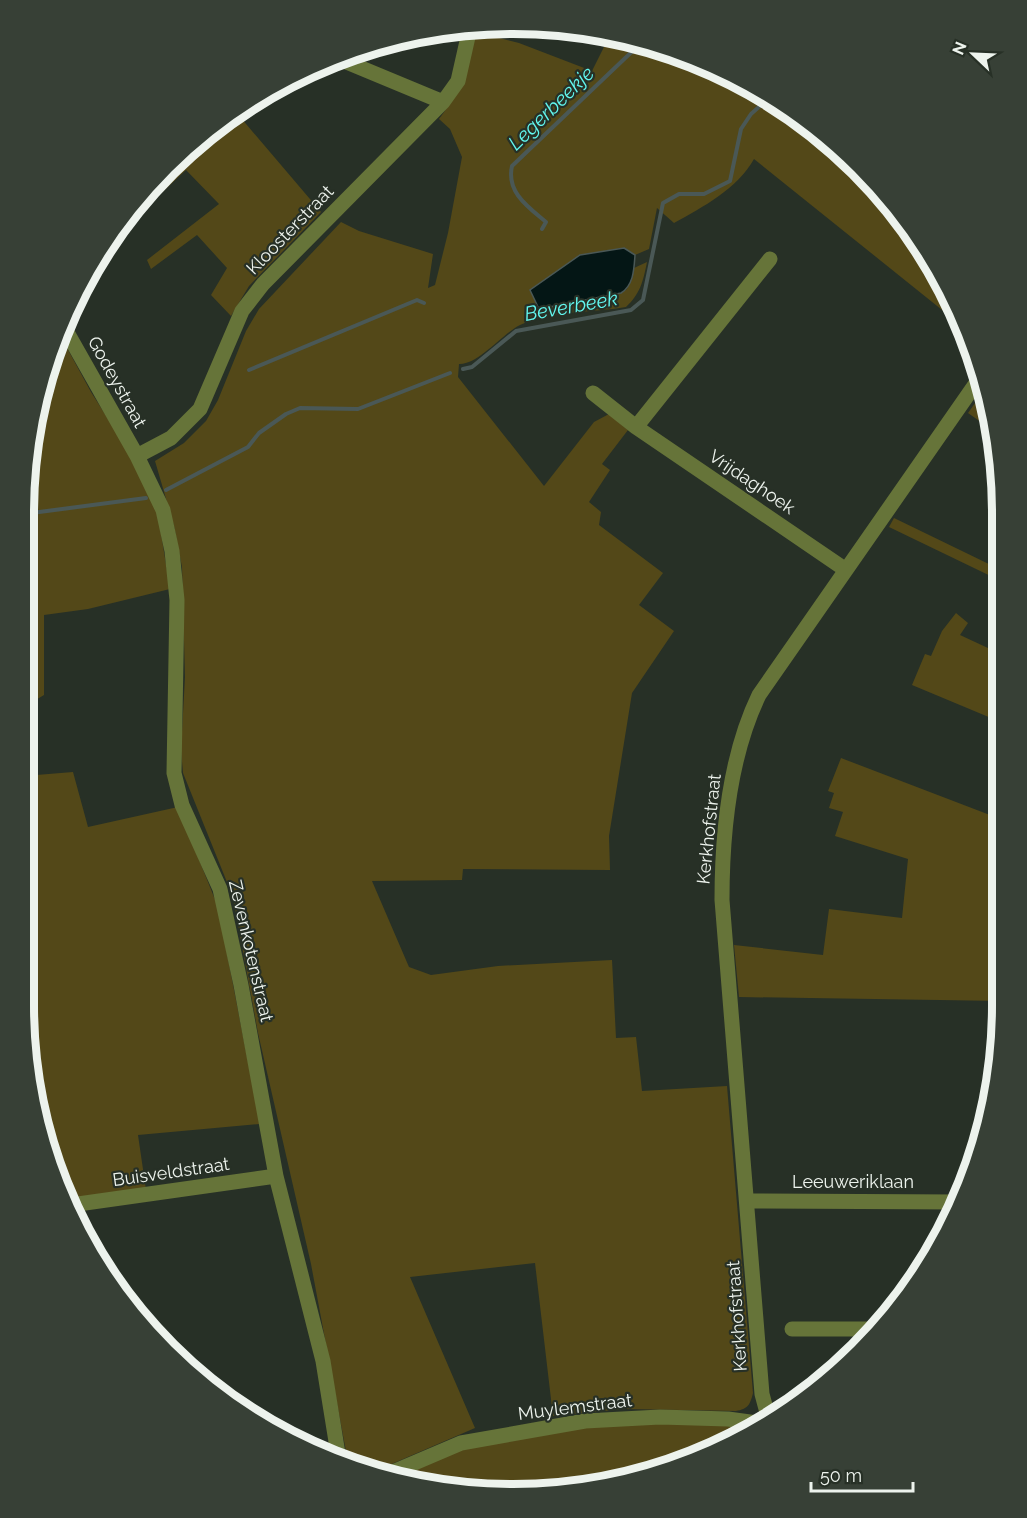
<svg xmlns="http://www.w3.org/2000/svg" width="1027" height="1518" viewBox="0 0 1027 1518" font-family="Raleway,sans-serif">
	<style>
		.green { fill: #534818 }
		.water { fill: #041615; stroke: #4a5856; stroke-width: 1.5 }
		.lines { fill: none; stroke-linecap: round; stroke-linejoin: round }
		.stream { stroke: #4a5856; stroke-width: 4 }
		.minor { stroke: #667439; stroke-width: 15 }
		.labels { text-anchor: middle; stroke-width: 4.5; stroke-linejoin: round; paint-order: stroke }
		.street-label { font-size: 18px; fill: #edf3ed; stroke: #273026 }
		.water-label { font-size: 20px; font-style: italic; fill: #62f8f0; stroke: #273026 }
		.rim { fill: none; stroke: #edf3ed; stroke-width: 8 }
	</style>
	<rect width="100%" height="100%" fill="#273026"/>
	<path class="green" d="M 476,32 L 519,43 L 592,71 L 608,39 L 592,32 C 615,34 636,42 658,48 C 781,85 881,169 942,282 C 950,297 962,313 967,330 L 754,159 C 737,189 703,207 674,223 L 657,208 L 649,249 L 635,255 L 630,251 L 539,309 L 621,293 L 627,289 L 634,268 L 647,262 C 643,282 640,294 626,307 C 592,313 551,310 520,325 C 502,334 478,365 459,364 L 458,377 L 544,486 L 594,422 L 609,414 L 628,430 L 602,464 L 610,470 L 589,502 L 601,512 L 599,525 L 663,573 L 639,605 L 674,631 L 632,693 L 609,836 L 610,870 L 463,869 L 462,880 L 372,881 L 409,967 L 431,975 L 498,966 L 612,960 L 616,1038 L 636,1037 L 642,1091 L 727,1086 L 753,1393 C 750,1405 748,1409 736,1411 L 625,1409 L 553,1416 L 535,1263 L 410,1277 L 475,1428 L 380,1469 L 348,1462 L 311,1264 L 258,1033 L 233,897 L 183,773 L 181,750 L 185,677 L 182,567 L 174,526 L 155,461 L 184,443 L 206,421 L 218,400 L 246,331 L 259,309 L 341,222 L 359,231 L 433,254 L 428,288 L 435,285 L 448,233 L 462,157 L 450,129 L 439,119 C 463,87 468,71 476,32 Z
		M 232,115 L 241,118 L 321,212 L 249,286 L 231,316 L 211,295 L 227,268 L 197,235 L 151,269 L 147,260 L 219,204 L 186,170 L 124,228 L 167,168 Z
		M 61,337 L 91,392 L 122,441 L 157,509 L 170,589 L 88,609 L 44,615 L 44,695 L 24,707 L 24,514 L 33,418 Z
		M 985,389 L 995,432 L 968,413 Z
		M 894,518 L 995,567 L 1003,556 L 1003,582 L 889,527 Z
		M 956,613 L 968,623 L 960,635 L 1003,655 L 1003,723 L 912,685 L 925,654 L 931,656 L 942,631 Z
		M 841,758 L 1003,820 L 1003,1001 L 739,997 L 734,945 L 823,955 L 829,909 L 902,918 L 908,859 L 835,836 L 843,812 L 829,808 L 834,793 L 828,791 Z
		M 73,772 L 88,827 L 178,807 L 218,907 L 260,1124 L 138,1135 L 146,1190 L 72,1206 L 50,1162 L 24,1004 L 24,846 L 26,845 L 24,776 Z
		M 658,1422 L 718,1424 L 751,1431 L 609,1485 L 481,1493 L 402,1475 L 468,1447 L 574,1428 Z"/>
	<path class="water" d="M 624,248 L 635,255 C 634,268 634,285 621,293 L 539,309 L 530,290 L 580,255 Z"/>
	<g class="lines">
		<path class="stream" d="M 542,229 L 546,222 C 528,207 506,192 512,166 L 641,43
			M 463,369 L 472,367 L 516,331 L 631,310 L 643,300 L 663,203 L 679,194 L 704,194 L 730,181 L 741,129 L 751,114 L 769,98
			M 249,370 L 417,300 L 424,303
			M 166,490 L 248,447 L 259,433 L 286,414 L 300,408 L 358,409 L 450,373
			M 24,514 L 146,498"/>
		<path class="minor" d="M 337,58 L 443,102
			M 64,327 L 137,456 L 163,510 L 172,551 L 177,600 L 174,773 L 182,805 L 220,889 L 241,985 L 276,1176 L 323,1361 L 339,1460
			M 593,393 L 636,427 L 846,570
			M 636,427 L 770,259
			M 137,456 L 171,438 L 200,409 L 242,311 L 263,284 L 443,102 L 458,81 L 470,28
			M 747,1201 L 959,1202
			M 71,1205 L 276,1176
			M 792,1329 L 875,1329
			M 769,1420 L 762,1394 L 722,900 C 722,832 729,757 759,695 L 981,376
			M 393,1472 L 461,1443 L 585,1421 L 660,1417 L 728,1419 L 757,1423 L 768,1421"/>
	</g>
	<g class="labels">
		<g class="street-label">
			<text transform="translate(290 230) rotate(-46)" y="6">Kloosterstraat</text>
			<text transform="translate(117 382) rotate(61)" y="6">Godeystraat</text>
			<text transform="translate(752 482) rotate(34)" y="6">Vrijdaghoek</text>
			<text transform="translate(709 829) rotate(-84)" y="6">Kerkhofstraat</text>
			<text transform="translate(251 951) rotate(77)" y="6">Zevenkotenstraat</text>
			<text transform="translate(171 1172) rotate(-8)" y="6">Buisveldstraat</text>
			<text x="853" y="1188">Leeuweriklaan</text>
			<text transform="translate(737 1316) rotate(-94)" y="6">Kerkhofstraat</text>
			<text transform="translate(575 1407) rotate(-7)" y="6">Muylemstraat</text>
		</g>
		<g class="water-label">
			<text transform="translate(551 108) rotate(-44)" y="7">Legerbeekje</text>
			<text transform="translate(571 306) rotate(-10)" y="7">Beverbeek</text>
		</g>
	</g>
	<path d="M0 0H1027V1518H0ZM513 34H513A479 479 0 0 1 992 513V1005A479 479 0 0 1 513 1484H513A479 479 0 0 1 34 1005V513A479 479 0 0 1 513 34Z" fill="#374036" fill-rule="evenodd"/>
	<path class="rim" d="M513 34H513A479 479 0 0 1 992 513V1005A479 479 0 0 1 513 1484H513A479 479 0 0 1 34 1005V513A479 479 0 0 1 513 34Z"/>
	<g transform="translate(973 54) rotate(293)" stroke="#273026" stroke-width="4.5" paint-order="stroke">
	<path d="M0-4.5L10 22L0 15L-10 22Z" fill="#edf3ed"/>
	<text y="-9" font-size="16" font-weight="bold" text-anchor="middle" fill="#edf3ed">N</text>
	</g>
	<path d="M811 1482v9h102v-9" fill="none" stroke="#edf3ed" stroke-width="3"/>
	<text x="820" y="1482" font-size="18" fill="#edf3ed" stroke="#273026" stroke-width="4.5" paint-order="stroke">50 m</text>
</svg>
